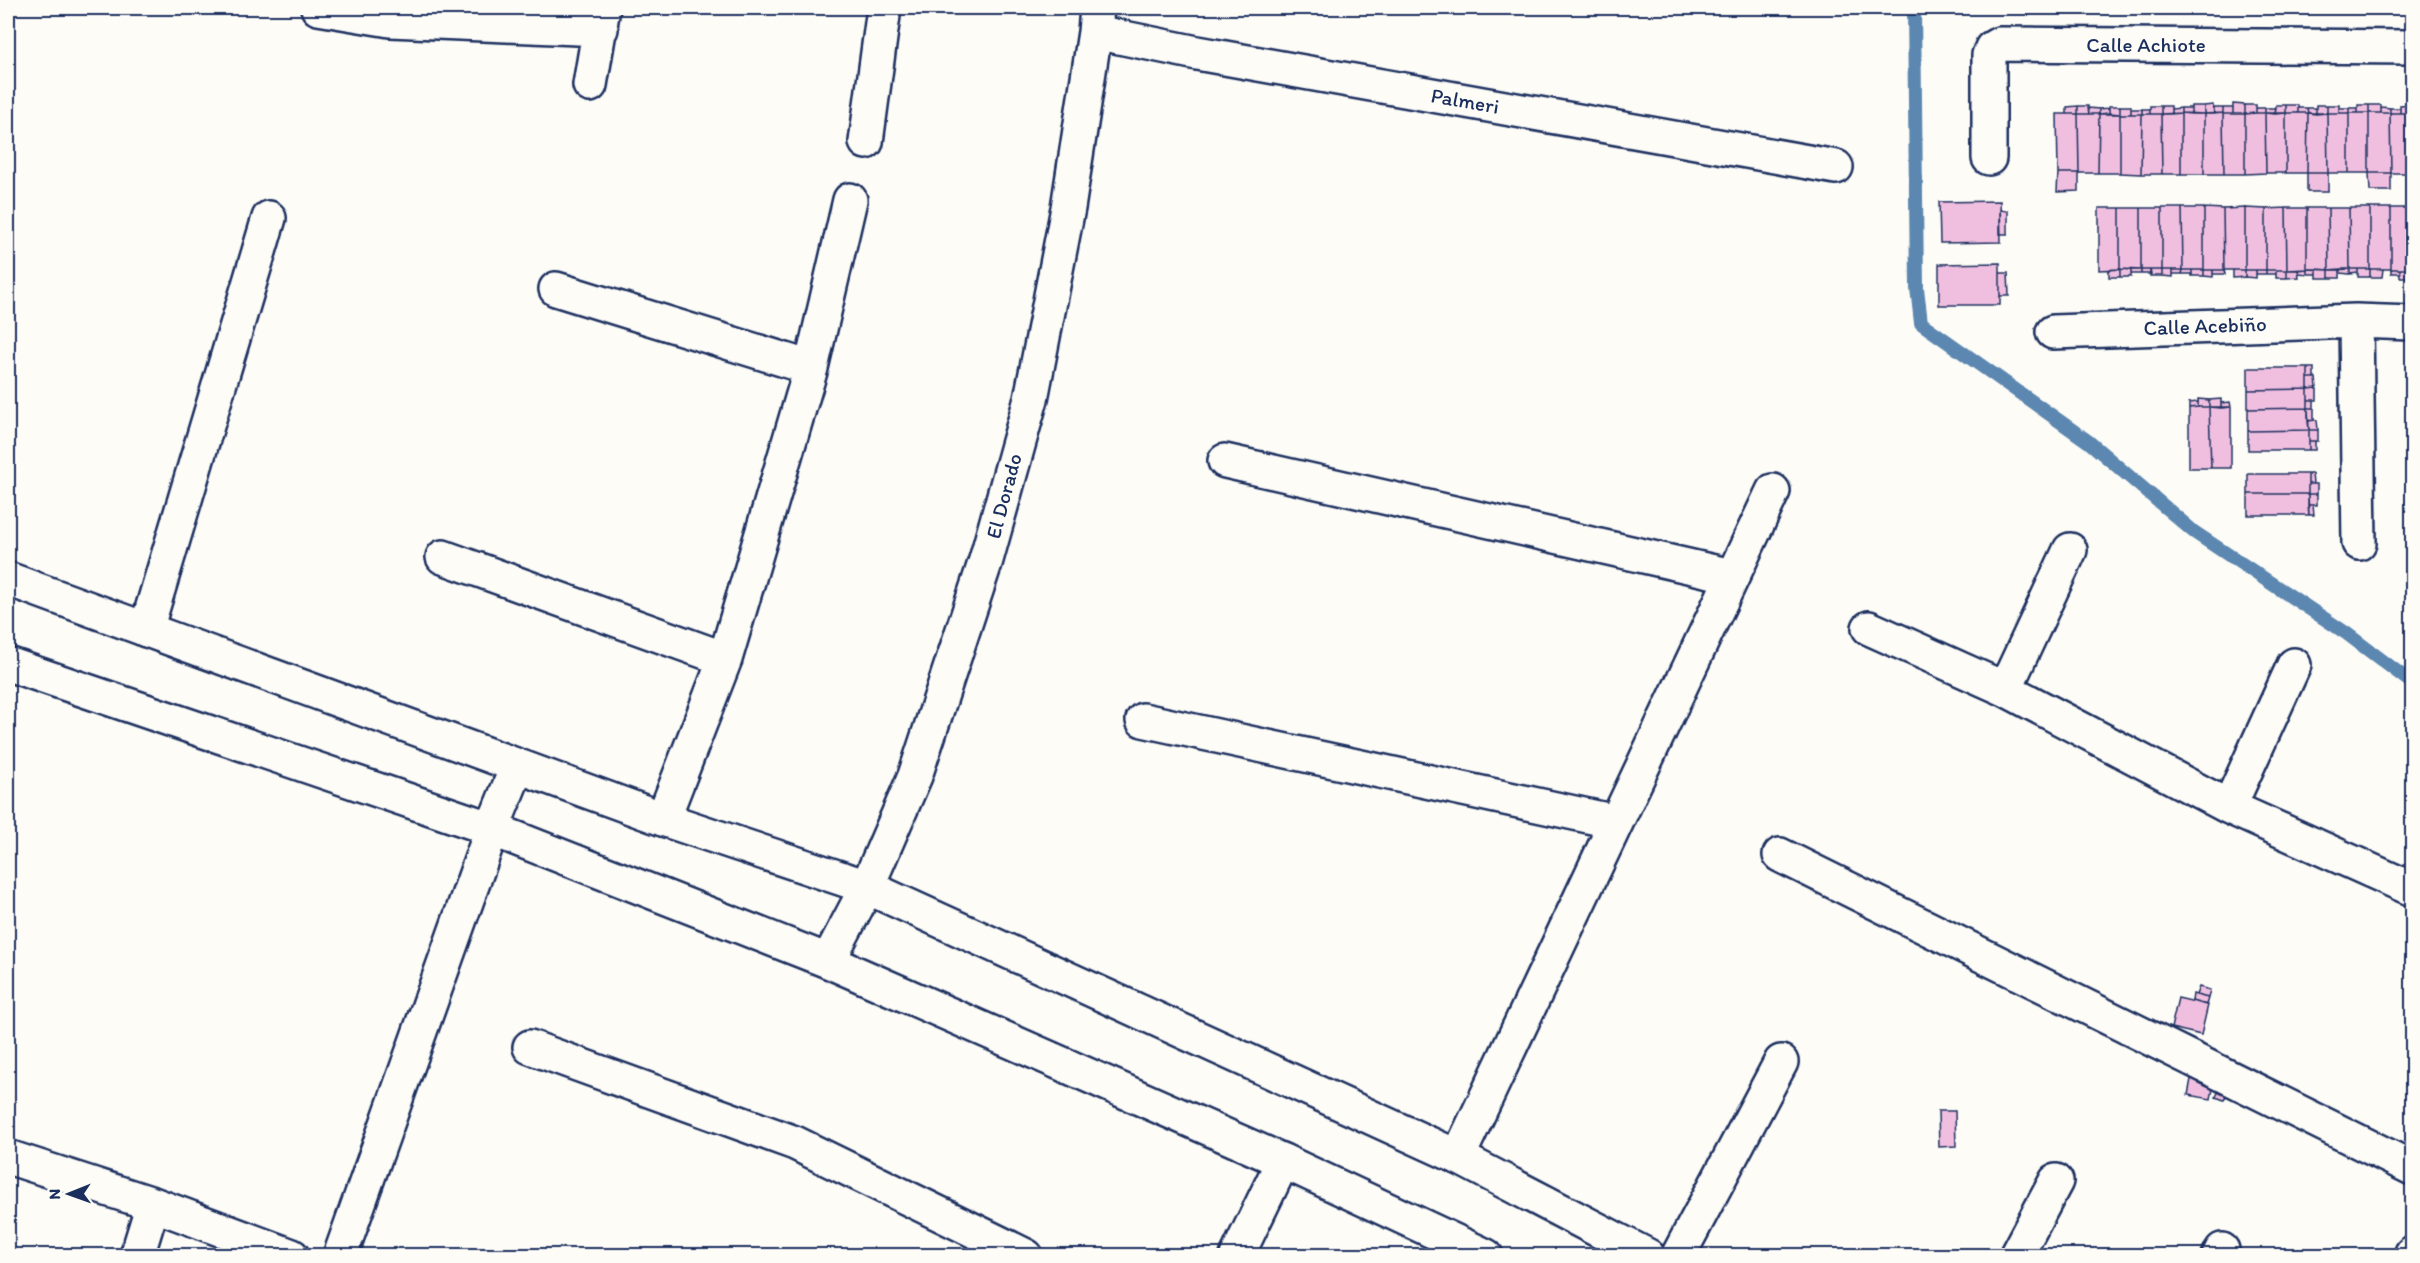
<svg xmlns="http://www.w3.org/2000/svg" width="2420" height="1263" viewBox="0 0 2420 1263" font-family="Itim,sans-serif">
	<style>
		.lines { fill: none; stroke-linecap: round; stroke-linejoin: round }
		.stream { stroke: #5c87b0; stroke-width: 14 }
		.building { fill: #f0bfe0; stroke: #1b2f5e; stroke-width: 1.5 }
		.street-casing { stroke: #1b2f5e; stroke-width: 38 }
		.secondary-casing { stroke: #1b2f5e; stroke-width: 38 }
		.street { stroke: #fdfcf7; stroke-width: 33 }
		.secondary { stroke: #fdfcf7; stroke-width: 33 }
		.labels { text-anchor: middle; stroke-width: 4.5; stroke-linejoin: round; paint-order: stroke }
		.street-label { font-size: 21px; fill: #1b2f5e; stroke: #fdfcf7 }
	</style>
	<rect width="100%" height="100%" fill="#fdfcf7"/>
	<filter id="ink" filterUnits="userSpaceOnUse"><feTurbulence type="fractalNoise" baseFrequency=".0167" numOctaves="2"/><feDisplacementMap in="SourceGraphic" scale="12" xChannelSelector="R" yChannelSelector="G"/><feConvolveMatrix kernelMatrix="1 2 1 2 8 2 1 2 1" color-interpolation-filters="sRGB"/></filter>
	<g filter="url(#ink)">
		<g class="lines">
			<path class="stream" d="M 1914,8 L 1917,288 L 1921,323 L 2089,442 L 2194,532 L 2346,633 L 2412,683"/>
		</g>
		<path class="building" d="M 2233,104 L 2245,105 L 2245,114 L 2233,114 Z
			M 2411,104 L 2411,113 L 2400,113 L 2400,105 Z
			M 2213,105 L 2214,114 L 2204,114 L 2204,106 Z
			M 2245,105 L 2256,105 L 2256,113 L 2245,114 Z
			M 2276,105 L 2286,105 L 2286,113 L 2275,114 Z
			M 2286,105 L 2298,105 L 2298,113 L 2286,113 Z
			M 2316,105 L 2327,105 L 2327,113 L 2316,114 Z
			M 2327,105 L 2339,105 L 2339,113 L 2327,113 Z
			M 2358,105 L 2369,105 L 2369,113 L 2358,113 Z
			M 2369,105 L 2381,105 L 2381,113 L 2369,113 Z
			M 2078,106 L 2088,106 L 2089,114 L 2078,114 Z
			M 2078,106 L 2078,114 L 2067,114 L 2067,107 Z
			M 2109,106 L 2120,106 L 2120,114 L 2109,113 Z
			M 2120,106 L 2131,106 L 2131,114 L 2120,114 Z
			M 2150,106 L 2161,106 L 2161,114 L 2150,114 Z
			M 2161,106 L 2171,106 L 2171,114 L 2161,114 Z
			M 2191,106 L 2204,106 L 2204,114 L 2191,114 Z
			M 2381,107 L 2390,108 L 2390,113 L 2381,113 Z
			M 2088,108 L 2099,109 L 2099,114 L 2089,114 Z
			M 2109,108 L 2109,113 L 2099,114 L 2099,109 Z
			M 2181,108 L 2191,108 L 2191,114 L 2181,113 Z
			M 2181,108 L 2181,113 L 2171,114 L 2171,109 Z
			M 2214,108 L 2223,108 L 2223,113 L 2214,114 Z
			M 2223,108 L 2233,108 L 2233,114 L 2223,114 Z
			M 2256,108 L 2265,108 L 2265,113 L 2256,113 Z
			M 2265,108 L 2276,108 L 2275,114 L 2265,113 Z
			M 2298,108 L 2307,108 L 2308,113 L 2298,113 Z
			M 2307,108 L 2316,108 L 2316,114 L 2308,113 Z
			M 2339,108 L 2349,108 L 2349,113 L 2339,113 Z
			M 2349,108 L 2358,108 L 2358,113 L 2349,113 Z
			M 2390,108 L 2400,108 L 2400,113 L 2390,113 Z
			M 2131,109 L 2142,109 L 2142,114 L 2131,114 Z
			M 2142,109 L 2150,109 L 2150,114 L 2142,114 Z
			M 2181,113 L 2204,114 L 2204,174 L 2181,174 Z
			M 2181,113 L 2181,174 L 2162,174 L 2161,114 Z
			M 2223,113 L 2224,174 L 2204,174 L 2204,114 Z
			M 2256,113 L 2265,113 L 2266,173 L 2245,174 L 2245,114 Z
			M 2265,113 L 2286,113 L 2286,173 L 2266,173 Z
			M 2286,113 L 2308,113 L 2307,173 L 2286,173 Z
			M 2308,113 L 2327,113 L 2328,173 L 2307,173 Z
			M 2327,113 L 2349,113 L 2349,173 L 2328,173 Z
			M 2349,113 L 2369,113 L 2369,173 L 2349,173 Z
			M 2369,113 L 2390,113 L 2391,173 L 2369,173 Z
			M 2390,113 L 2411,113 L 2411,173 L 2391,173 Z
			M 2411,113 L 2412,113 L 2412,173 L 2411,173 Z
			M 2057,114 L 2078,114 L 2079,173 L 2058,173 Z
			M 2078,114 L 2099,114 L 2098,173 L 2079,173 Z
			M 2099,114 L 2120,114 L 2120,173 L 2098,173 Z
			M 2120,114 L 2142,114 L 2141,174 L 2120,173 Z
			M 2142,114 L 2161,114 L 2162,174 L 2141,174 Z
			M 2223,114 L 2245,114 L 2245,174 L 2224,174 Z
			M 2058,173 L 2079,173 L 2079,191 L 2057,192 Z
			M 2307,173 L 2328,173 L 2328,192 L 2307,192 Z
			M 2369,173 L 2391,173 L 2391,191 L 2370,191 Z
			M 2000,201 L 2001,242 L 1940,243 L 1939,202 Z
			M 2099,208 L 2120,208 L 2120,269 L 2099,270 Z
			M 2120,208 L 2141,208 L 2141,270 L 2120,269 Z
			M 2141,208 L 2162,208 L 2162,270 L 2141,270 Z
			M 2162,208 L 2182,208 L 2183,270 L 2162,270 Z
			M 2182,208 L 2204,208 L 2204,270 L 2183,270 Z
			M 2204,208 L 2223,209 L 2224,270 L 2204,270 Z
			M 2245,208 L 2266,209 L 2266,270 L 2245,270 Z
			M 2245,208 L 2245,270 L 2224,270 L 2223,209 Z
			M 2286,208 L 2307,208 L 2307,269 L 2287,270 Z
			M 2286,208 L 2287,270 L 2266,270 L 2266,209 Z
			M 2307,208 L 2328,208 L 2329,270 L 2307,269 Z
			M 2328,208 L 2349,208 L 2350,269 L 2329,270 Z
			M 2349,208 L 2370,208 L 2370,269 L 2350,269 Z
			M 2370,208 L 2391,208 L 2391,269 L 2370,269 Z
			M 2391,208 L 2412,208 L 2412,269 L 2391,269 Z
			M 2000,210 L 2008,211 L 2008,234 L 2000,234 Z
			M 2000,263 L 2000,305 L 1939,305 L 1939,264 Z
			M 2120,269 L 2131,270 L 2131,277 L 2120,277 Z
			M 2120,269 L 2120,277 L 2109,277 L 2109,270 Z
			M 2307,269 L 2317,269 L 2317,274 L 2307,274 Z
			M 2307,269 L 2307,274 L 2299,273 L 2298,270 Z
			M 2317,269 L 2329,270 L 2329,278 L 2317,278 Z
			M 2340,269 L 2350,269 L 2350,274 L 2340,273 Z
			M 2340,269 L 2340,278 L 2329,278 L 2329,270 Z
			M 2350,269 L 2358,269 L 2358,273 L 2350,274 Z
			M 2358,269 L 2370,269 L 2370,277 L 2358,277 Z
			M 2370,269 L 2383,269 L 2382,277 L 2370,277 Z
			M 2391,269 L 2400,269 L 2400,273 L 2391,273 Z
			M 2400,269 L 2412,269 L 2412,277 L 2400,277 Z
			M 2131,270 L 2141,270 L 2141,274 L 2131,274 Z
			M 2141,270 L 2150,270 L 2151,274 L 2141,274 Z
			M 2150,270 L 2162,270 L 2162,276 L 2150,276 Z
			M 2162,270 L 2173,270 L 2173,277 L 2162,276 Z
			M 2173,270 L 2183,270 L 2182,274 L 2173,274 Z
			M 2183,270 L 2192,270 L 2192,274 L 2182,274 Z
			M 2192,270 L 2204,270 L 2204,276 L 2192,276 Z
			M 2204,270 L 2213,270 L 2213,277 L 2204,276 Z
			M 2213,270 L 2224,270 L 2225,274 L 2213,274 Z
			M 2233,270 L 2245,270 L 2245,277 L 2233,278 Z
			M 2245,270 L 2256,270 L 2256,278 L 2245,277 Z
			M 2256,270 L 2266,270 L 2266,274 L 2256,274 Z
			M 2266,270 L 2276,270 L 2276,274 L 2266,274 Z
			M 2276,270 L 2287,270 L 2287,278 L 2276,278 Z
			M 2287,270 L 2298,270 L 2299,277 L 2287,278 Z
			M 2000,273 L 2008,273 L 2009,296 L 2000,296 Z
			M 2248,368 L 2308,368 L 2308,389 L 2248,390 Z
			M 2308,368 L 2314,368 L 2314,378 L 2308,378 Z
			M 2308,378 L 2316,378 L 2317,388 L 2308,389 Z
			M 2317,388 L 2317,400 L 2308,400 L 2308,389 Z
			M 2308,389 L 2308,408 L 2248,409 L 2248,390 Z
			M 2198,399 L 2209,400 L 2209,407 L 2198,407 Z
			M 2221,399 L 2221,408 L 2209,407 L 2209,400 Z
			M 2308,400 L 2314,400 L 2314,408 L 2308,408 Z
			M 2198,402 L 2198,407 L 2189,408 L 2189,403 Z
			M 2230,402 L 2231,407 L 2221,408 L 2221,403 Z
			M 2198,407 L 2209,407 L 2211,468 L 2189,468 L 2189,408 Z
			M 2209,407 L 2231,407 L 2231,468 L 2211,468 Z
			M 2308,408 L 2314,408 L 2314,420 L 2308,421 Z
			M 2308,408 L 2309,430 L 2248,431 L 2248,409 Z
			M 2314,420 L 2317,420 L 2318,430 L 2309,430 L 2308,421 Z
			M 2309,430 L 2318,430 L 2318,441 L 2309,441 Z
			M 2309,430 L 2309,450 L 2248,450 L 2248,431 Z
			M 2309,441 L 2315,441 L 2315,450 L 2309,450 Z
			M 2248,474 L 2308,474 L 2308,494 L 2248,494 Z
			M 2308,474 L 2312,474 L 2313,484 L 2308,484 Z
			M 2308,484 L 2317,484 L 2317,494 L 2308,494 Z
			M 2248,494 L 2308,494 L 2309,515 L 2248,515 Z
			M 2308,494 L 2317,494 L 2317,505 L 2308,505 Z
			M 2308,505 L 2313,505 L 2314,515 L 2309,515 Z
			M 2199,987 L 2210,990 L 2208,998 L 2196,995 Z
			M 2193,994 L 2208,998 L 2206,1005 L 2192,1001 Z
			M 2178,998 L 2208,1005 L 2201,1035 L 2171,1028 Z
			M 2191,1079 L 2214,1083 L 2211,1099 L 2188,1095 Z
			M 2220,1088 L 2228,1092 L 2224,1100 L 2216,1097 Z
			M 1938,1111 L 1955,1111 L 1956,1146 L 1939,1147 Z"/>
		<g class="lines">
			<g class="street-casing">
				<path id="street" d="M 318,8 L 390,20 L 601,29
					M 1095,32 L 1197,53 L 1836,167
					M 590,85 L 603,8
					M 866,142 L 884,8
					M 1989,158 L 1989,55 L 1992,48 L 1999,44 L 2412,47
					M 556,289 L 811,368
					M 2356,321 L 2359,543
					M 2053,332 L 2356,321 L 2412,323
					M 1225,461 L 1732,576
					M 443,557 L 725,659
					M 1869,628 L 2005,689 L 2229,807 L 2412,889
					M 146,630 L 269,218
					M 2005,689 L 2070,550
					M 1143,720 L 1616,822
					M 2229,807 L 2294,665
					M 663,819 L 725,659 L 811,368 L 850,200
					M 1780,855 L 2412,1168
					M 828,961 L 867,887 L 915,776 L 986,560 L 1031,399 L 1068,208 L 1095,32 L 1097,8
					M 530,1047 L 795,1143 L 1026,1256
					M 8,1157 L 153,1204 L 292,1256
					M 1458,1157 L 1773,491
					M 137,1256 L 153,1204
					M 340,1256 L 492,829 L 517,767
					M 1237,1256 L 1283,1161
					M 1678,1256 L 1781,1062
					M 2016,1256 L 2056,1181
					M 2219,1256 L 2222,1250"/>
			</g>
			<g class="secondary-casing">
				<path id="secondary" d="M 8,579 L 663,819 L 867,887 L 1458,1157 L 1648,1256
					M 8,664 L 492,829 L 828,961 L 1283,1161 L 1486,1256
					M 2411,1256 L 2412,1253"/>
			</g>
			<use href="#street" class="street"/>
			<use href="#secondary" class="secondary"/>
		</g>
	</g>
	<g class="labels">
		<g class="street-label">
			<text x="2146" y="52">Calle Achiote</text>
			<text transform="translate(1465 101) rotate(10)" y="7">Palmeri</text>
			<text transform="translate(2205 326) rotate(-2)" y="7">Calle Acebiño</text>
			<text transform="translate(1004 496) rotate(-75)" y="7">El Dorado</text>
		</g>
	</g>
	<rect width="2420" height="1263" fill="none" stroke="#fdfcf7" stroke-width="30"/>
	<rect x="15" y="15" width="2390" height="1233" fill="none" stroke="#1b2f5e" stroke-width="2" filter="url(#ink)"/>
	<g transform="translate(69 1194) rotate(269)" stroke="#fdfcf7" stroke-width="4.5" paint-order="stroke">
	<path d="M0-4.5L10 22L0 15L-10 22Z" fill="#1b2f5e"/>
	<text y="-9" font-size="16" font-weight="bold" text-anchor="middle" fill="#1b2f5e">N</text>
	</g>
</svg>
